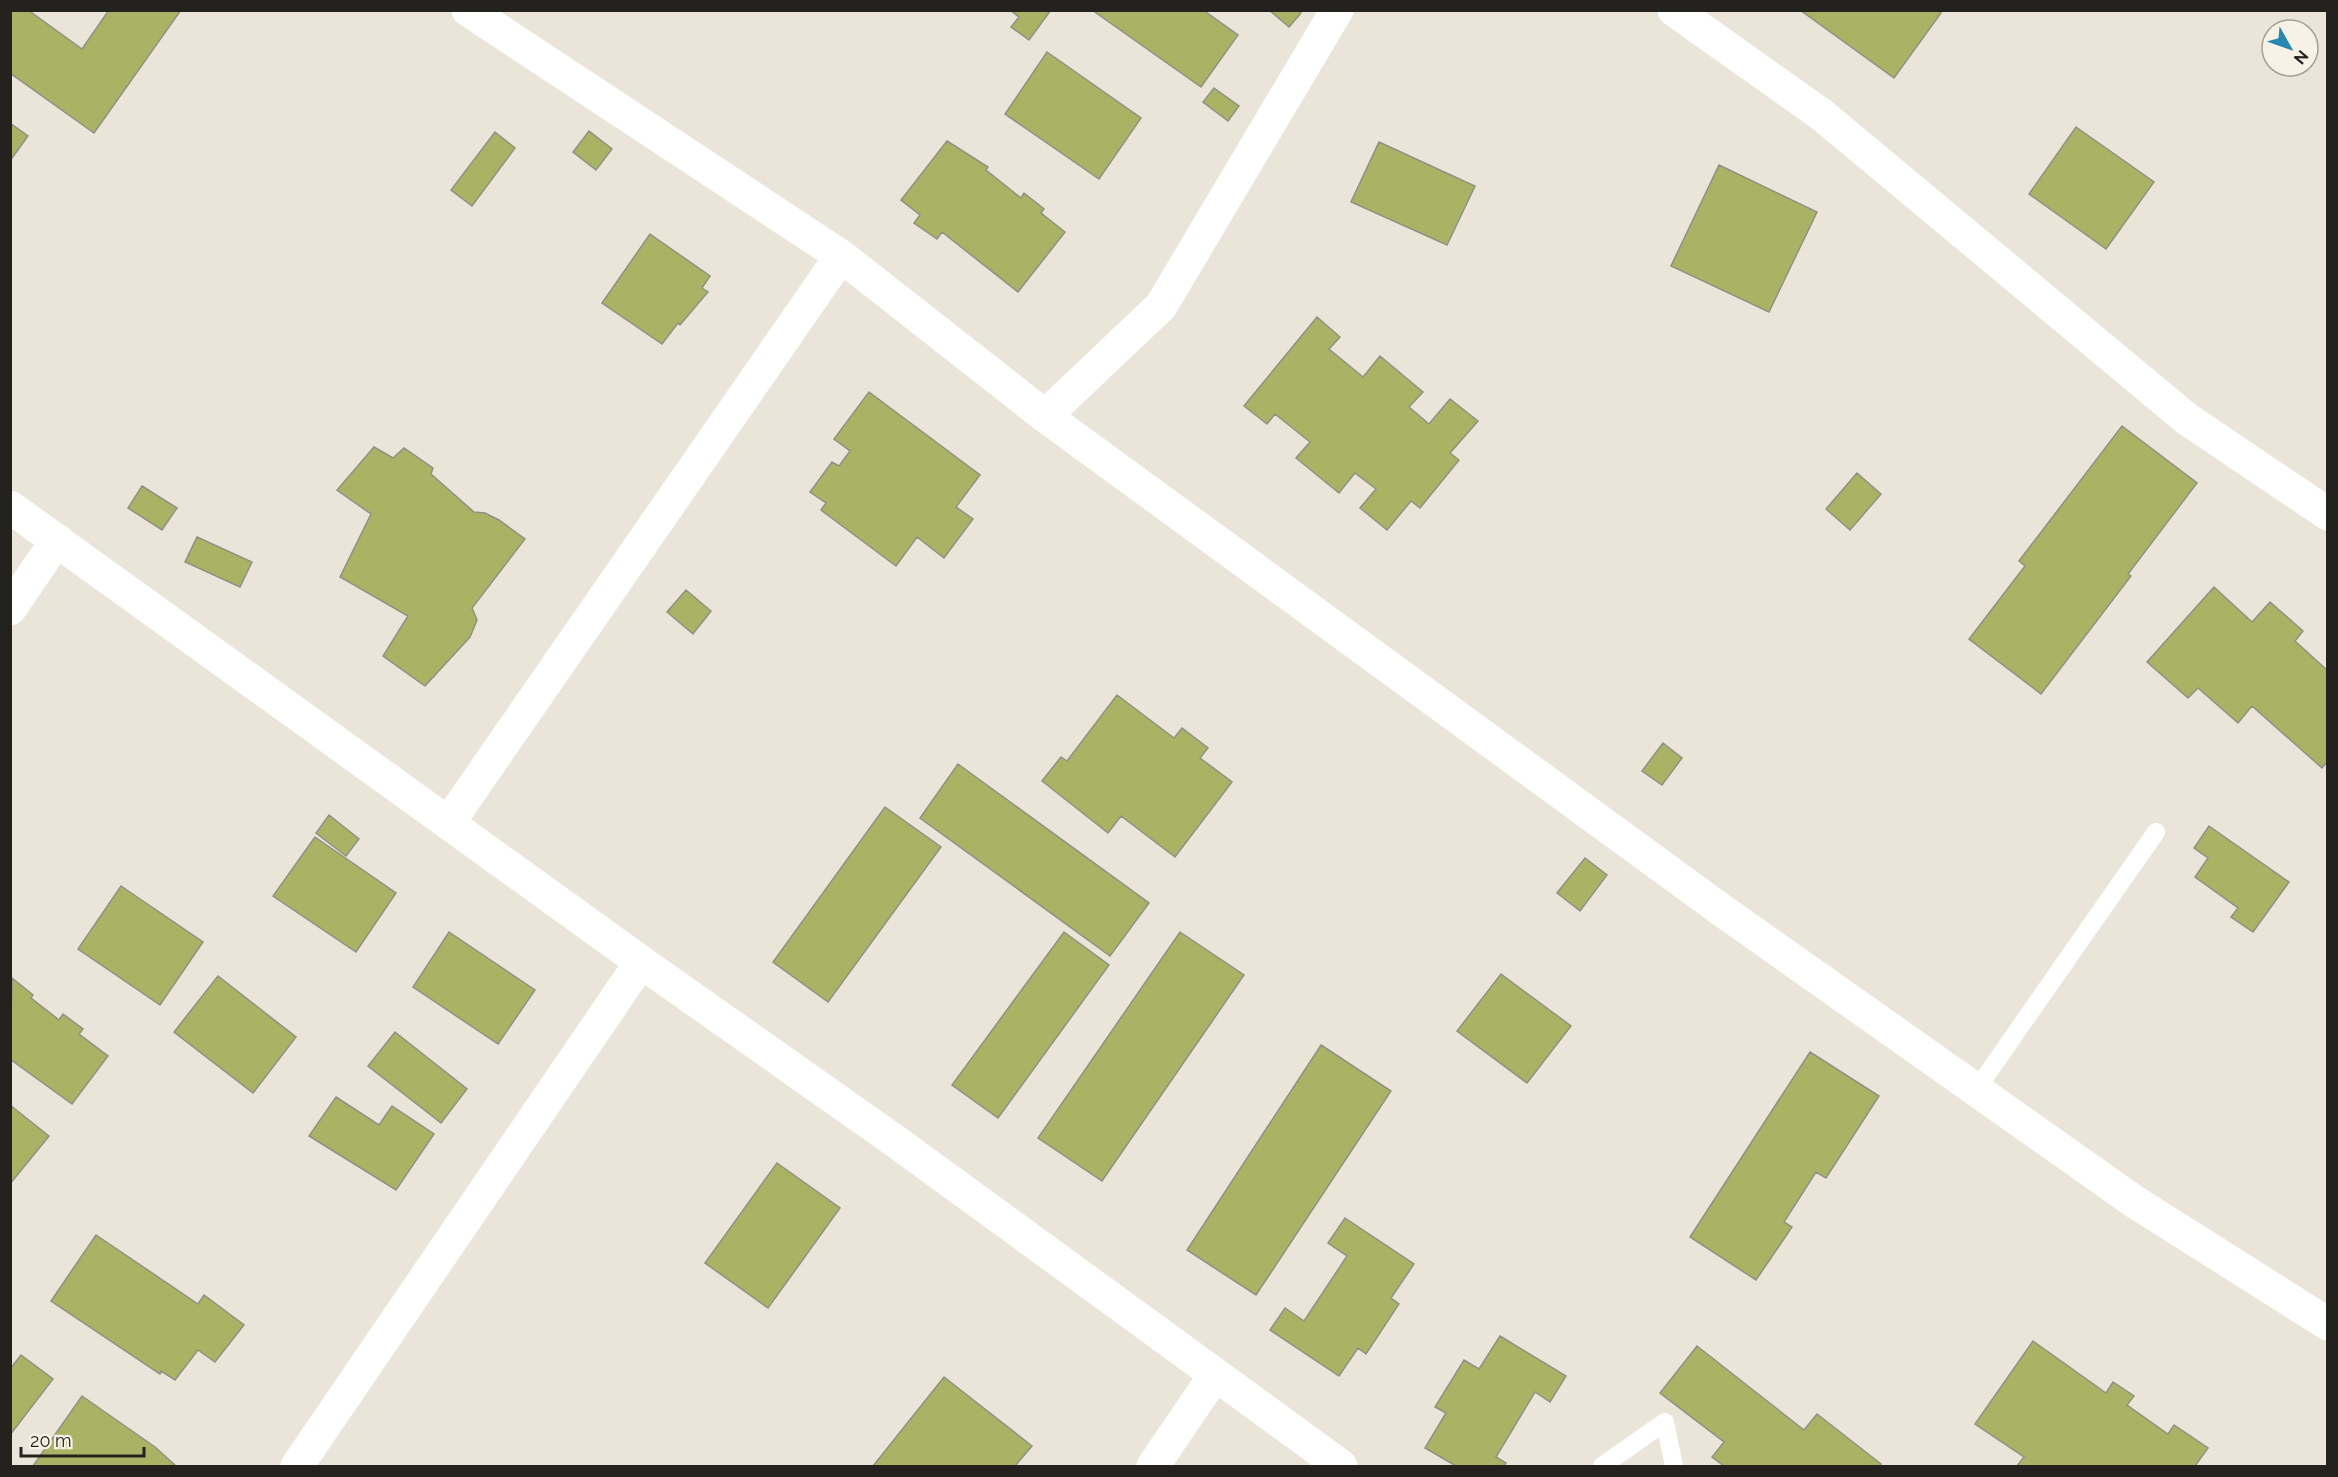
<svg xmlns="http://www.w3.org/2000/svg" width="2338" height="1477" viewBox="0 0 2338 1477" font-family="Raleway,sans-serif">
	<style>
		.building { fill: #a9b363; stroke: #8f9185; stroke-width: 1.5 }
		.lines { fill: none; stroke-linecap: round; stroke-linejoin: round }
		.lane { stroke: #fff; stroke-width: 18 }
		.street { stroke: #fff; stroke-width: 33 }
	</style>
	<rect width="100%" height="100%" fill="#ebe5d9"/>
	<path class="building" d="M 10,10 L 28,10 L 82,49 L 109,10 L 181,10 L 94,133 L 10,73 Z
		M 1010,10 L 1051,10 L 1029,40 L 1011,27 L 1019,17 Z
		M 1092,10 L 1203,10 L 1238,35 L 1201,87 Z
		M 1269,10 L 1298,10 L 1301,13 L 1289,27 Z
		M 1800,10 L 1937,10 L 1941,13 L 1894,78 Z
		M 1047,52 L 1141,118 L 1099,179 L 1005,114 Z
		M 1214,88 L 1239,106 L 1228,121 L 1203,102 Z
		M 10,123 L 28,136 L 10,161 Z
		M 2076,127 L 2154,182 L 2106,249 L 2029,194 Z
		M 589,131 L 612,149 L 596,170 L 573,152 Z
		M 495,132 L 515,148 L 472,206 L 451,190 Z
		M 947,141 L 988,167 L 986,170 L 1021,198 L 1024,193 L 1044,209 L 1041,213 L 1065,232 L 1018,292 L 942,232 L 937,239 L 914,223 L 920,215 L 901,200 Z
		M 1379,142 L 1475,186 L 1447,245 L 1351,202 Z
		M 1719,165 L 1817,212 L 1769,312 L 1671,266 Z
		M 650,234 L 710,276 L 702,288 L 708,292 L 680,325 L 678,323 L 662,344 L 602,303 Z
		M 1317,317 L 1340,337 L 1329,349 L 1363,377 L 1380,356 L 1423,392 L 1409,407 L 1429,424 L 1450,399 L 1478,421 L 1450,453 L 1459,460 L 1420,508 L 1411,501 L 1387,530 L 1360,508 L 1376,489 L 1355,473 L 1339,493 L 1296,458 L 1310,442 L 1275,414 L 1267,424 L 1244,406 Z
		M 869,392 L 980,475 L 956,507 L 973,519 L 944,558 L 917,537 L 896,566 L 821,510 L 826,503 L 810,492 L 832,462 L 839,466 L 850,451 L 834,439 Z
		M 2122,426 L 2197,483 L 2128,574 L 2131,576 L 2041,694 L 1969,639 L 2025,566 L 2019,561 Z
		M 374,447 L 393,458 L 404,448 L 433,468 L 431,474 L 474,512 L 485,513 L 499,520 L 525,539 L 472,608 L 477,620 L 470,637 L 425,686 L 383,656 L 408,616 L 340,577 L 371,514 L 337,490 Z
		M 1857,473 L 1881,494 L 1850,530 L 1826,509 Z
		M 142,486 L 177,508 L 162,530 L 128,508 Z
		M 197,537 L 252,562 L 240,587 L 185,562 Z
		M 2214,587 L 2252,622 L 2270,602 L 2303,631 L 2295,641 L 2328,671 L 2328,761 L 2322,768 L 2252,706 L 2238,723 L 2198,688 L 2188,698 L 2147,662 Z
		M 686,590 L 711,611 L 693,634 L 667,612 Z
		M 1117,695 L 1174,738 L 1182,728 L 1208,748 L 1200,758 L 1232,782 L 1175,857 L 1121,816 L 1108,833 L 1042,781 L 1061,757 L 1067,761 Z
		M 1663,743 L 1682,758 L 1662,785 L 1642,771 Z
		M 958,764 L 1149,903 L 1110,956 L 920,818 Z
		M 885,807 L 941,847 L 828,1002 L 773,962 Z
		M 329,815 L 359,839 L 346,856 L 316,833 Z
		M 2209,826 L 2289,882 L 2253,932 L 2231,917 L 2238,908 L 2195,877 L 2208,858 L 2194,848 Z
		M 315,837 L 396,893 L 356,952 L 273,896 Z
		M 1585,858 L 1607,875 L 1580,911 L 1557,893 Z
		M 121,886 L 203,942 L 160,1005 L 78,949 Z
		M 449,932 L 535,990 L 498,1044 L 413,987 Z
		M 1064,932 L 1109,965 L 998,1118 L 952,1085 Z
		M 1180,932 L 1244,975 L 1102,1181 L 1038,1138 Z
		M 1501,974 L 1571,1026 L 1527,1083 L 1457,1031 Z
		M 218,976 L 296,1037 L 253,1093 L 174,1032 Z
		M 12,978 L 33,995 L 31,998 L 59,1020 L 63,1014 L 83,1029 L 79,1034 L 108,1056 L 72,1104 L 10,1059 Z
		M 395,1032 L 467,1089 L 441,1123 L 368,1066 Z
		M 1321,1045 L 1391,1091 L 1256,1295 L 1187,1250 Z
		M 1810,1052 L 1879,1096 L 1826,1178 L 1816,1172 L 1784,1222 L 1792,1227 L 1756,1280 L 1690,1237 Z
		M 336,1097 L 379,1125 L 392,1106 L 434,1134 L 396,1190 L 309,1136 Z
		M 10,1105 L 49,1136 L 10,1184 Z
		M 777,1163 L 840,1208 L 768,1308 L 705,1263 Z
		M 1345,1218 L 1414,1264 L 1391,1298 L 1399,1304 L 1366,1354 L 1358,1348 L 1339,1376 L 1270,1330 L 1285,1308 L 1304,1321 L 1347,1256 L 1328,1243 Z
		M 96,1235 L 198,1304 L 204,1295 L 244,1325 L 215,1362 L 198,1350 L 175,1380 L 161,1371 L 160,1374 L 51,1301 Z
		M 1500,1336 L 1566,1376 L 1550,1402 L 1535,1392 L 1496,1457 L 1506,1463 L 1504,1466 L 1456,1466 L 1425,1448 L 1446,1413 L 1435,1407 L 1464,1360 L 1479,1369 Z
		M 2033,1341 L 2106,1393 L 2113,1382 L 2134,1396 L 2127,1405 L 2168,1434 L 2174,1425 L 2208,1448 L 2195,1466 L 2017,1466 L 2024,1457 L 1975,1424 Z
		M 1697,1346 L 1804,1430 L 1817,1414 L 1881,1464 L 1879,1466 L 1724,1466 L 1712,1457 L 1724,1442 L 1660,1393 Z
		M 21,1355 L 53,1379 L 10,1435 L 10,1369 Z
		M 944,1377 L 1032,1446 L 1015,1466 L 873,1466 Z
		M 82,1396 L 155,1447 L 176,1466 L 33,1466 Z"/>
	<g class="lines">
		<path class="lane" d="M 1976,1090 L 2156,832
			M 1602,1466 L 1665,1422 L 1674,1466"/>
		<path class="street" d="M 468,10 L 841,256 L 1045,416 L 1720,909 L 2135,1202 L 2328,1324
			M 1674,10 L 1822,115 L 2187,419 L 2328,514
			M 1045,416 L 1161,306 L 1337,10
			M 10,507 L 641,962 L 895,1141 L 1341,1466
			M 10,609 L 57,540
			M 449,822 L 841,256
			M 297,1466 L 641,962
			M 1153,1466 L 1215,1375"/>
	</g>
	<rect width="2338" height="1477" fill="none" stroke="#24221e" stroke-width="24"/>
	<g transform="translate(2290 48) rotate(130)"><circle r="28" fill="#f8f2e6" stroke="#a39f96" stroke-width="1.5"/>
	<path d="M0-4.5L10 22L0 15L-10 22Z" fill="#2488b2"/>
	<text y="-9" font-size="16" font-weight="bold" text-anchor="middle" fill="#24221e">N</text>
	</g>
	<path d="M21 1447v9h123v-9" fill="none" stroke="#24221e" stroke-width="3"/>
	<text x="30" y="1447" font-size="18" fill="#24221e" stroke="#f8f2e6" stroke-width="4.5" paint-order="stroke">20 m</text>
</svg>
